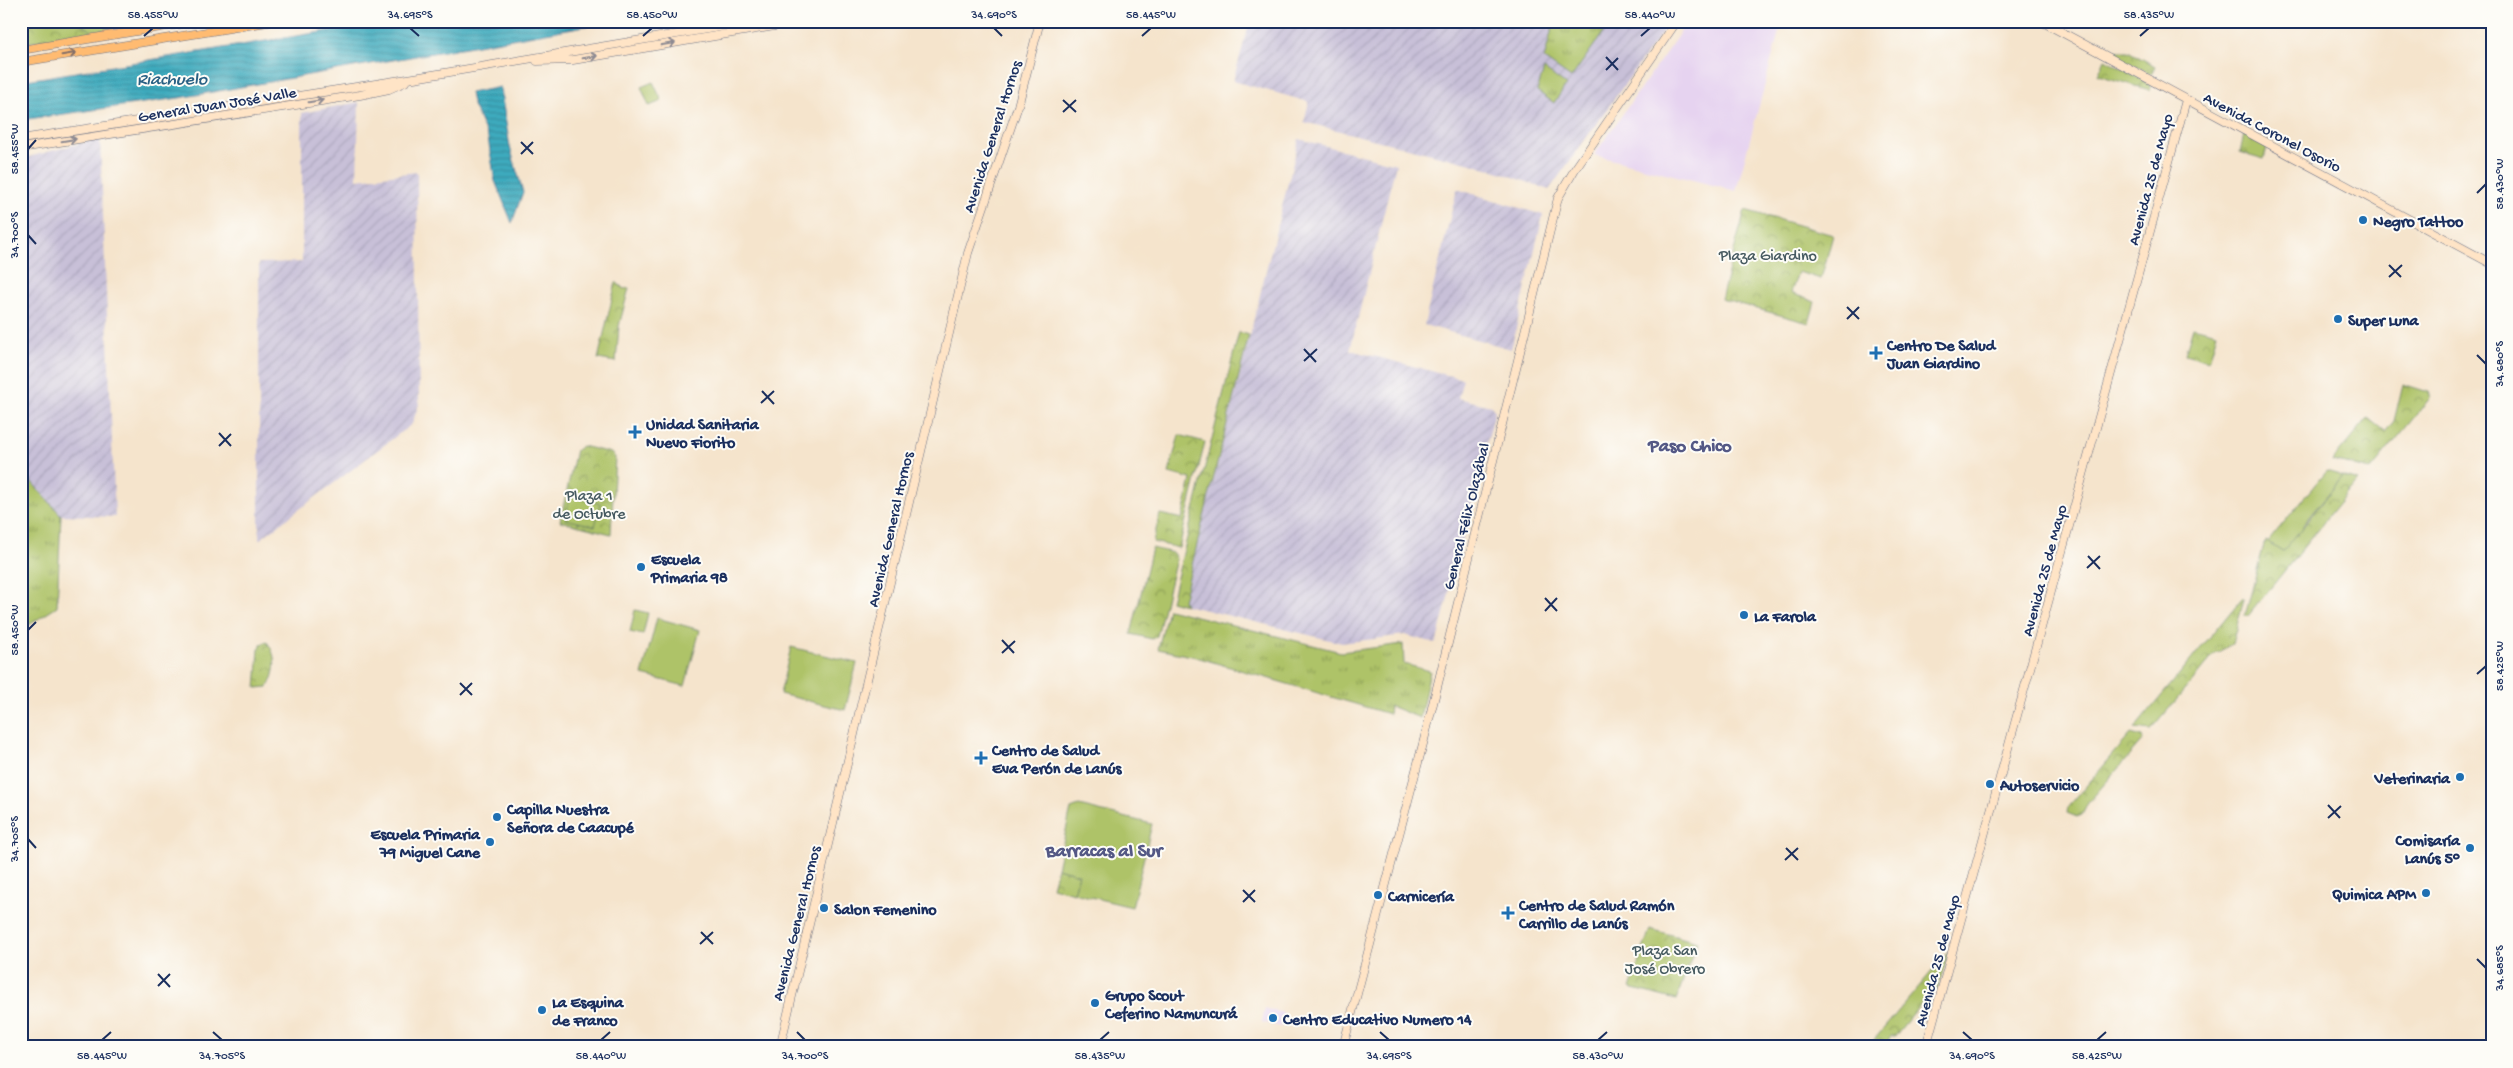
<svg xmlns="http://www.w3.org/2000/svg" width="2513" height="1068" viewBox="0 0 2513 1068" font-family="'Gochi Hand',sans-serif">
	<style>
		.built { fill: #e6d3f0 }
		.industrial { fill: url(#industrial-furrows) }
		.grass { fill: url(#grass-tufts); stroke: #647962 }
		.park { fill: url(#park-crowns); stroke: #647962 }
		.pitch { fill: #aec367; stroke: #647962 }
		.water { fill: url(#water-rules); stroke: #2c6c8e }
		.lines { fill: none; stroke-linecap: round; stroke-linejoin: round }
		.secondary-casing { stroke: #676e84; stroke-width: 9 }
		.primary-casing { stroke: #676e84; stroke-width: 9 }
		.secondary { stroke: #ffe4c6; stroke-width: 8 }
		.primary { stroke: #ffbb71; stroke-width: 8 }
		.oneway { stroke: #8d8a92 }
		.oneway2 { stroke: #826e67 }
		.ticks { fill: none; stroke: #1b2f5e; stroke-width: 2 }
		.poi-dot { fill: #1f6fb2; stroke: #fdfcf7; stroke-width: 2 }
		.labels { text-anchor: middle; stroke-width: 4; stroke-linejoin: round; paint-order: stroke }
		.street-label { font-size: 16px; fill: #1b2f5e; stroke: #fdfcf7 }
		.poi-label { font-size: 16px; font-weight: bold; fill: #1b2f5e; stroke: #fdfcf7; text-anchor: start }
		.park-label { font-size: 16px; fill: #475b61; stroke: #fdfcf7 }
		.water-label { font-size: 18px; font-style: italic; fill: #296084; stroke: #fdfcf7 }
		.quarter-label { font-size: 19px; font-weight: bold; fill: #545885; stroke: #fdfcf7 }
		.neatline { fill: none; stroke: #1b2f5e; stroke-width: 2 }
		.ticks-label { font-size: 12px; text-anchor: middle; fill: #1b2f5e }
	</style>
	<defs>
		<pattern id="industrial-furrows" width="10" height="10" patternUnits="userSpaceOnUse" patternTransform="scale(1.25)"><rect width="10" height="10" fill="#c8c0d8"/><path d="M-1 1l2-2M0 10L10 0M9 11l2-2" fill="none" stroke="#aba5bc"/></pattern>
		<pattern id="grass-tufts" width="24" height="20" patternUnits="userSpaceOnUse" patternTransform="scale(1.25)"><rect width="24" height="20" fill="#aec367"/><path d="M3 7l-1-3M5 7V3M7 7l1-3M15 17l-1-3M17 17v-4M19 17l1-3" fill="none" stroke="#8d9f58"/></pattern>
		<pattern id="park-crowns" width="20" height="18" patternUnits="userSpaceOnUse" patternTransform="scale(1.25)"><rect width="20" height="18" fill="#aec367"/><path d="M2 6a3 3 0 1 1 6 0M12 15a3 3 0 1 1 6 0" fill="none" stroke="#8d9f58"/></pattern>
		<pattern id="water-rules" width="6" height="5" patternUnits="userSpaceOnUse" patternTransform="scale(1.25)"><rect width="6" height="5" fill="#3eaabd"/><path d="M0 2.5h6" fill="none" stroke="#338b9d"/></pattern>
	</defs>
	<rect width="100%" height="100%" fill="#fdfcf7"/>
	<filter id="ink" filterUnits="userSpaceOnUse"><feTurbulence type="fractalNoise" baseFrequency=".02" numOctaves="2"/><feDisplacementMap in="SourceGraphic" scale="10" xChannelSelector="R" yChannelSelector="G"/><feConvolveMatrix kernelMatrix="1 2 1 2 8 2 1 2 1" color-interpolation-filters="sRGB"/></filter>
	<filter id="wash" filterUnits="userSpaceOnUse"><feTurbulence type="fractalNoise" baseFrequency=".0096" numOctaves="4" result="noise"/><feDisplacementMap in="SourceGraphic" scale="20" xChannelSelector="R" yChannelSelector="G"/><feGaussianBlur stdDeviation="1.12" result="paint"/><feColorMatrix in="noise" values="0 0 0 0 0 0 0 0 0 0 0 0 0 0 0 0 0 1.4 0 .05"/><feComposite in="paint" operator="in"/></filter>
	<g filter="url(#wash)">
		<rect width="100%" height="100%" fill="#f5e4cc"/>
		<path class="built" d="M 1688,21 L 1782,21 L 1736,191 L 1594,155 Z
			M 1265,1009 L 1284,1013 L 1281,1027 L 1262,1022 Z"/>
		<path class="industrial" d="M 1250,21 L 1670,21 L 1549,190 L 1491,169 L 1304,122 L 1309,102 L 1233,81 Z
			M 359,102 L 357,179 L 417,172 L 419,404 L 412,424 L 259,540 L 259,263 L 302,262 L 302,113 Z
			M 100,138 L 115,517 L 61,515 L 21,471 L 21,159 Z
			M 1299,139 L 1396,164 L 1350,350 L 1463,379 L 1458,398 L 1491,406 L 1495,411 L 1437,641 L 1434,643 L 1405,635 L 1342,643 L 1185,605 L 1183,602 Z
			M 1457,189 L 1543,215 L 1511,349 L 1424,325 Z"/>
		<path class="grass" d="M 1554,21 L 1592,21 L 1605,30 L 1571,78 L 1544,59 Z
			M 2116,51 L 2128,51 L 2155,66 L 2151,74 L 2114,55 Z
			M 1544,69 L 1566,85 L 1554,103 L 1537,91 Z
			M 28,478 L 61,515 L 57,607 L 21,630 L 21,488 Z
			M 1168,609 L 1341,652 L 1403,644 L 1404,664 L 1430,671 L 1420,718 L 1390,706 L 1389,714 L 1196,657 L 1158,649 Z"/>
		<path class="park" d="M 21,21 L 78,21 L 93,32 L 21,44 Z
			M 2105,59 L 2150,84 L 2150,90 L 2098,75 Z
			M 2244,134 L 2267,147 L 2264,159 L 2240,152 Z
			M 1745,210 L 1833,235 L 1821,279 L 1798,272 L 1791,293 L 1815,302 L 1809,323 L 1721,299 Z
			M 616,282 L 624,289 L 629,288 L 619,326 L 616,362 L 598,359 Z
			M 2193,327 L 2217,333 L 2209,361 L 2185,354 Z
			M 1239,332 L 1249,335 L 1183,601 L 1185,605 L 1171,601 Z
			M 2403,384 L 2428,392 L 2430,398 L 2371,470 L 2332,461 L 2368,418 L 2385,432 L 2394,421 Z
			M 1179,435 L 1205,442 L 1179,548 L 1153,542 L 1160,514 L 1182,519 L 1191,479 L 1169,473 Z
			M 582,446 L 611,453 L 615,457 L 611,534 L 560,521 L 576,450 Z
			M 2343,476 L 2357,481 L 2248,616 L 2245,616 L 2265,541 L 2283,551 Z
			M 1152,548 L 1173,553 L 1176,559 L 1157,636 L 1152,639 L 1131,634 Z
			M 2242,598 L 2244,599 L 2232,644 L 2215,654 L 2151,730 L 2135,728 Z
			M 267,642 C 278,657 276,672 268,687 L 256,688 L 259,649 L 262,644 Z
			M 2131,734 L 2142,737 L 2143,740 L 2088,803 L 2082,815 L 2077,817 L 2067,813 L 2068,807 Z
			M 1057,868 L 1079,874 L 1074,893 L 1052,887 Z
			M 1650,929 L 1697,942 L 1676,1000 L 1630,988 Z
			M 1949,951 L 1937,990 L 1933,989 L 1895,1036 L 1891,1036 L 1883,1047 L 1868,1047 Z"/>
		<path class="pitch" d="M 78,21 L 160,21 L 93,32 Z
			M 653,82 L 662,101 L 649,106 L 641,87 Z
			M 2326,471 L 2343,476 L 2303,524 L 2303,527 L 2283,551 L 2267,543 Z
			M 570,496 L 601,504 L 595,526 L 565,519 Z
			M 635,610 L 648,613 L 643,635 L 630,632 Z
			M 657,618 L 700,630 L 685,686 L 642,675 Z
			M 791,647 L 857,663 L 845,710 L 780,694 Z
			M 1079,806 L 1152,824 L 1132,907 L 1074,893 L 1079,874 L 1057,868 L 1071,809 Z"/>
		<path class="water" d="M 388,21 L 613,21 L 179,98 L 21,120 L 21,81 Z
			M 500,87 L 510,147 L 523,192 L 512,223 L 495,181 L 488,138 L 472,103 L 470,93 Z"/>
	</g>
	<g filter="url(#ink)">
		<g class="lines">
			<g class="secondary-casing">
				<path id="secondary" d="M 2041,21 L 2492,264
					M 537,61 L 573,60 L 804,21
					M 21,139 L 414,78 L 755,21
					M 21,148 L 360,95 L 389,89 L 405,82
					M 780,1047 L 968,253 L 1018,106 L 1040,21
					M 1343,1047 L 1424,740 L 1558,198 L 1575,169 L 1677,21
					M 1926,1047 L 2186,100"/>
			</g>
			<g class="primary-casing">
				<path id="primary" d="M 21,50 L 198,21
					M 21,62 L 274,21"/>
			</g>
			<use href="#secondary" class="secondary"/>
			<use href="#primary" class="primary"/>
		</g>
		<defs><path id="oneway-shaft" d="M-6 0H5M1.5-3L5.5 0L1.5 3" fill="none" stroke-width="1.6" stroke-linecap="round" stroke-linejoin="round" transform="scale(1.25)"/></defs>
		<g class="oneway">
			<use href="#oneway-shaft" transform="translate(668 44) rotate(-10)"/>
			<use href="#oneway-shaft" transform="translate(590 57) rotate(-10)"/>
			<use href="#oneway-shaft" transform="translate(316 101) rotate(-9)"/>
			<use href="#oneway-shaft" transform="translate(69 140) rotate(-9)"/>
		</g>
		<use class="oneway2" href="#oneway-shaft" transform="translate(69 54) rotate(-9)"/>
	</g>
	<path class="ticks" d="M 410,28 L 419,36M 994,28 L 1002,36M 144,36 L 153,28M 643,36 L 652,28M 1142,36 L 1151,28M 1641,36 L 1650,28M 2140,36 L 2149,28M 1606,57 L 1618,70M 1606,70 L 1618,58M 1063,100 L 1076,112M 1063,112 L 1076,100M 521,142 L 533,154M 28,149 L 36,140M 521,154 L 533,142M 2477,193 L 2486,184M 28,235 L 36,244M 2389,265 L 2401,277M 2389,277 L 2402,265M 1847,307 L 1859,319M 1847,319 L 1859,307M 1304,349 L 1316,362M 2477,355 L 2486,364M 1304,361 L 1317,349M 762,391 L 774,404M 761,403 L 774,391M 219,433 L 231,446M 219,446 L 231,434M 2088,556 L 2100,569M 2087,568 L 2100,556M 1545,598 L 1557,611M 1545,611 L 1557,598M 28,630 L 36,622M 1002,640 L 1014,653M 1002,653 L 1015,641M 2477,674 L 2486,666M 460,683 L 472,695M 460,695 L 472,683M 2328,805 L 2340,818M 2328,818 L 2341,806M 28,839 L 36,848M 1786,848 L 1798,860M 1785,860 L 1798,848M 1243,890 L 1255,902M 1243,902 L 1255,890M 701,932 L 713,944M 700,944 L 713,932M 2477,959 L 2486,968M 158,974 L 170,987M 158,986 L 170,974M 213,1032 L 222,1040M 797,1032 L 805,1040M 1380,1032 L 1389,1040M 1963,1032 L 1972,1040M 102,1040 L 111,1032M 601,1040 L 610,1032M 1100,1040 L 1109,1032M 1598,1040 L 1607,1032M 2097,1040 L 2106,1032"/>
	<g class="poi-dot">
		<circle cx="2363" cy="220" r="5"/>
		<circle cx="2338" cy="319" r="5"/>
		<path d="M1873.5 345.5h5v5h5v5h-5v5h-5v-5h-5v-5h5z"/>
		<path d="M632.5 424.5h5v5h5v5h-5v5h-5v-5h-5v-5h5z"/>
		<circle cx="641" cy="567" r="5"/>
		<circle cx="1744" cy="615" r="5"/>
		<path d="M978.5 750.5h5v5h5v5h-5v5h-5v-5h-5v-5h5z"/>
		<circle cx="2460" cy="777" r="5"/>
		<circle cx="1990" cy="784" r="5"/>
		<circle cx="497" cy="817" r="5"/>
		<circle cx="490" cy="842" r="5"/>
		<circle cx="2470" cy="848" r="5"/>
		<circle cx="2426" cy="893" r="5"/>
		<circle cx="1378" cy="895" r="5"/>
		<circle cx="824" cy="908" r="5"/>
		<path d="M1505.5 905.5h5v5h5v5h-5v5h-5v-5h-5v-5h5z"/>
		<circle cx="1095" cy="1003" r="5"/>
		<circle cx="542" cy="1010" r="5"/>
		<circle cx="1273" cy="1018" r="5"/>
	</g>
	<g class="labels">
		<g class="street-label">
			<text transform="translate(217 103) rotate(-9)" y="6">General Juan José Valle</text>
			<text transform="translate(2273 131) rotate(28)" y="6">Avenida Coronel Osorio</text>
			<text transform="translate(991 136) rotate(-72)" y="6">Avenida General Hornos</text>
			<text transform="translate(2149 179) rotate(-75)" y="6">Avenida 25 de Mayo</text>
			<text transform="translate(1465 516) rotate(-76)" y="6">General Félix Olazábal</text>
			<text transform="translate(889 529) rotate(-77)" y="6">Avenida General Hornos</text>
			<text transform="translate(2043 570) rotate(-75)" y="6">Avenida 25 de Mayo</text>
			<text transform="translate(795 923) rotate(-76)" y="6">Avenida General Hornos</text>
			<text transform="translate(1936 960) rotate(-75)" y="6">Avenida 25 de Mayo</text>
		</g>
		<g class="poi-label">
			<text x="2373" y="226">Negro Tattoo</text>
			<text x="2348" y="325">Super Luna</text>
			<text x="1887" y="350">Centro De Salud<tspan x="1887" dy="18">Juan Giardino</tspan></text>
			<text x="646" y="429">Unidad Sanitaria<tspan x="646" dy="18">Nuevo Fiorito</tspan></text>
			<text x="651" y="564">Escuela<tspan x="651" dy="18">Primaria 98</tspan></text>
			<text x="1754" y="621">La Farola</text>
			<text x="992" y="755">Centro de Salud<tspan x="992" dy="18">Eva Perón de Lanús</tspan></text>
			<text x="2450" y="783" text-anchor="end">Veterinaria</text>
			<text x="2000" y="790">Autoservicio</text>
			<text x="507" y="814">Capilla Nuestra<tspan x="507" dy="18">Señora de Caacupé</tspan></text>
			<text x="480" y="839" text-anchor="end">Escuela Primaria<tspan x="480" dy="18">79 Miguel Cane</tspan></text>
			<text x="2460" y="845" text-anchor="end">Comisaría<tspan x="2460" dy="18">Lanús 5°</tspan></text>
			<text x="2416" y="899" text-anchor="end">Quimica APM</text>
			<text x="1388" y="901">Carnicería</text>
			<text x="1519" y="910">Centro de Salud Ramón<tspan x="1519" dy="18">Carrillo de Lanús</tspan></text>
			<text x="834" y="914">Salon Femenino</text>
			<text x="1105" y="1000">Grupo Scout<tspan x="1105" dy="18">Ceferino Namuncurá</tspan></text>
			<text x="552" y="1007">La Esquina<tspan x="552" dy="18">de Franco</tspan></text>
			<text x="1283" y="1024">Centro Educativo Numero 14</text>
		</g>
		<g class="park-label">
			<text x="1768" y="260">Plaza Giardino</text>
			<text x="589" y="500">Plaza 1<tspan x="589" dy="18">de Octubre</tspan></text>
			<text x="1665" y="955">Plaza San<tspan x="1665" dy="18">José Obrero</tspan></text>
		</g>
		<g class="water-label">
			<text x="172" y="84">Riachuelo</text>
		</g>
		<g class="quarter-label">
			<text x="1690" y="451">Paso Chico</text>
			<text x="1104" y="856">Barracas al Sur</text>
		</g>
	</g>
	<rect width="2513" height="1068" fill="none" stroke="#fdfcf7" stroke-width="55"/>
	<rect x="28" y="28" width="2458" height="1012" class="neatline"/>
	<g class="ticks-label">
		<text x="153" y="18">58.455°W</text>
		<text x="410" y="18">34.695°S</text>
		<text x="652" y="18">58.450°W</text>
		<text x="994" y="18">34.690°S</text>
		<text x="1151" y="18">58.445°W</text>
		<text x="1650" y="18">58.440°W</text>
		<text x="2149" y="18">58.435°W</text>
		<text transform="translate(14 149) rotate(-90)" y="4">58.455°W</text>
		<text transform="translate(2499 184) rotate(-90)" y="4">58.430°W</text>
		<text transform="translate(14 235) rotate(-90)" y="4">34.700°S</text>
		<text transform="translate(2499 364) rotate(-90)" y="4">34.680°S</text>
		<text transform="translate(14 630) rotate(-90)" y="4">58.450°W</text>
		<text transform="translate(2499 666) rotate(-90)" y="4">58.425°W</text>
		<text transform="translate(14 839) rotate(-90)" y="4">34.705°S</text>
		<text transform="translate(2499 968) rotate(-90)" y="4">34.685°S</text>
		<text x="102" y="1059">58.445°W</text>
		<text x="222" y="1059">34.705°S</text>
		<text x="601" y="1059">58.440°W</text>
		<text x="805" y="1059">34.700°S</text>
		<text x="1100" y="1059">58.435°W</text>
		<text x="1389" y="1059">34.695°S</text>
		<text x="1598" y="1059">58.430°W</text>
		<text x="1972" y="1059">34.690°S</text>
		<text x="2097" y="1059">58.425°W</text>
	</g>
</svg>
